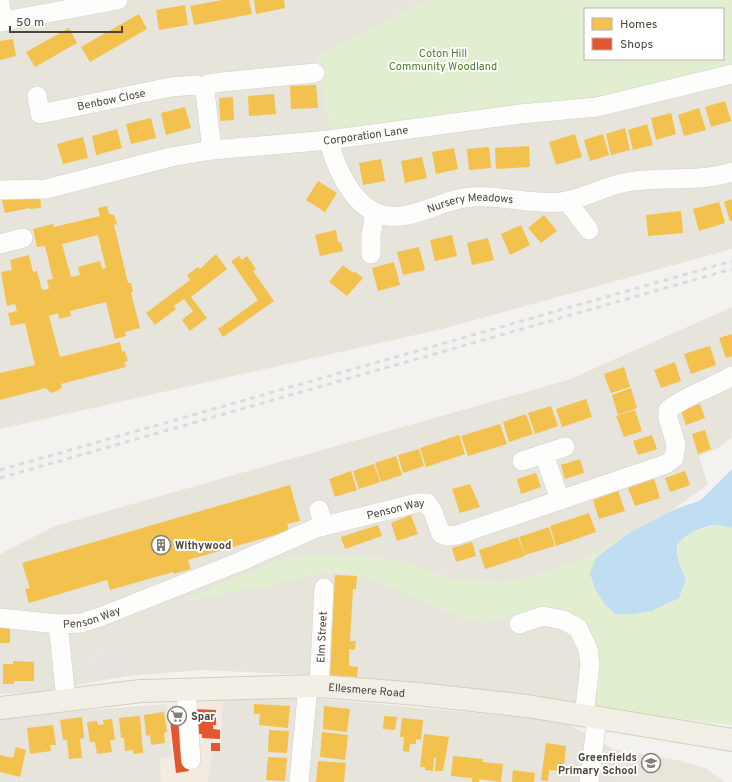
<svg xmlns="http://www.w3.org/2000/svg" width="732" height="782" viewBox="0 0 732 782" font-family="Overpass,sans-serif">
	<style>
		.residential { fill: #e7e4dc }
		.commercial { fill: #f3ebdf }
		.industrial { fill: #e6e2de }
		.education { fill: #eae5da }
		.green { fill: #e1eecf; fill-rule: evenodd }
		.parking { fill: #e6e3df }
		.water { fill: #c0ddf1 }
		.homes { fill: #f2c14e; fill-rule: evenodd }
		.shops { fill: #e4572e }
		.lines { fill: none; stroke-linecap: round; stroke-linejoin: round }
		.minor-casing { stroke: #d2d0cb; stroke-width: 20 }
		.major-casing { stroke: #d6cebb; stroke-width: 24 }
		.minor { stroke: #fdfdfc; stroke-width: 19 }
		.major { stroke: #f2efe6; stroke-width: 22 }
		.rail { stroke: #dbdbda; stroke-width: 3; stroke-dasharray: 5 5; stroke-linecap: butt }
		.labels { text-anchor: middle; stroke-width: 4; stroke-linejoin: round; paint-order: stroke }
		.park-label { font-size: 11px; fill: #4a7f2a; stroke: #fff }
		.street-label { font-size: 11px; fill: #4b4439; stroke: #fff }
		.poi-label { font-size: 11px; font-weight: bold; fill: #4b4439; stroke: #fff; text-anchor: start }
	</style>
	<rect width="100%" height="100%" fill="#f4f2ee"/>
	<path class="residential" d="M 0,0 L 430,0 L 316,58 L 331,130 L 343,148 L 389,137 L 582,117 L 732,84 L 732,249 L 442,329 L 0,429 Z
		M 732,307 L 732,437 L 717,449 L 699,456 L 708,485 L 671,511 L 583,559 L 537,575 L 501,583 L 452,580 L 409,563 L 378,558 L 311,555 L 285,558 L 219,585 L 188,600 L 272,585 L 296,578 L 334,572 L 368,577 L 446,611 L 483,623 L 534,609 L 555,606 L 572,612 L 589,631 L 592,709 L 357,677 L 201,670 L 128,676 L 123,651 L 95,656 L 99,681 L 32,693 L 0,694 L 0,554 L 55,526 L 568,380 Z
		M 223,696 L 321,699 L 532,718 L 570,725 L 613,749 L 613,782 L 207,782 L 213,751 L 220,751 Z
		M 166,704 L 172,757 L 160,758 L 161,782 L 0,782 L 0,717 Z"/>
	<path class="commercial" d="M 223,696 L 220,751 L 213,751 L 207,782 L 161,782 L 160,758 L 172,757 L 166,704 Z"/>
	<path class="industrial" d="M 123,651 L 128,676 L 99,681 L 95,656 Z"/>
	<path class="education" d="M 613,749 L 672,759 L 706,768 L 725,782 L 613,782 Z"/>
	<path class="green" d="M 430,0 L 732,0 L 732,70 L 599,100 L 331,130 L 316,58 ZM 585,9 L 723,9 L 723,59 L 585,59 Z
		M 716,525 L 732,528 L 732,725 L 592,709 L 589,631 L 572,613 L 555,606 L 534,609 L 483,623 L 446,611 L 368,577 L 334,572 L 296,578 L 272,585 L 186,601 L 219,585 L 285,558 L 311,555 L 378,558 L 409,563 L 452,580 L 501,583 L 537,575 L 583,559 L 629,533 L 596,558 L 616,614 C 656,615 662,608 686,579 C 670,541 676,535 716,525 Z"/>
	<path class="parking" d="M 319,451 L 336,505 L 302,516 L 285,462 Z"/>
	<path class="water" d="M 732,469 L 732,528 C 727,527 722,526 717,525 C 705,525 677,536 677,549 C 677,560 682,570 686,579 L 679,598 L 651,611 L 634,614 L 616,614 L 606,606 L 595,589 L 590,573 L 596,558 L 629,533 L 671,511 L 701,500 Z"/>
	<path class="homes" d="M 222,0 L 249,0 L 252,14 L 194,25 L 190,6 Z
		M 254,0 L 284,0 L 285,8 L 256,14 Z
		M 185,5 L 188,25 L 159,30 L 156,10 Z
		M 139,14 L 147,29 L 90,62 L 81,47 Z
		M 69,28 L 77,43 L 35,67 L 26,52 Z
		M 13,39 L 16,56 L 0,60 L 0,41 Z
		M 316,85 L 318,108 L 291,109 L 290,86 Z
		M 274,94 L 276,114 L 249,116 L 248,96 Z
		M 233,97 L 234,120 L 220,121 L 219,98 Z
		M 725,101 L 731,121 L 711,127 L 705,107 Z
		M 185,107 L 191,128 L 166,135 L 161,113 Z
		M 699,108 L 706,130 L 684,136 L 678,115 Z
		M 671,113 L 676,134 L 656,140 L 651,118 Z
		M 151,118 L 156,138 L 131,144 L 126,124 Z
		M 647,124 L 653,145 L 633,150 L 628,130 Z
		M 625,128 L 630,150 L 611,155 L 606,134 Z
		M 117,129 L 122,148 L 96,155 L 92,136 Z
		M 575,134 L 582,157 L 556,165 L 549,142 Z
		M 603,134 L 609,155 L 590,161 L 584,140 Z
		M 83,137 L 88,158 L 63,164 L 57,144 Z
		M 529,146 L 530,167 L 496,169 L 495,148 Z
		M 489,147 L 491,168 L 469,170 L 467,149 Z
		M 454,148 L 458,169 L 436,174 L 432,152 Z
		M 422,157 L 427,178 L 405,183 L 401,161 Z
		M 381,159 L 385,181 L 363,185 L 359,163 Z
		M 318,181 L 337,193 L 325,212 L 306,200 Z
		M 40,193 L 41,208 L 29,209 L 29,208 L 5,213 L 2,200 L 0,200 L 0,195 Z
		M 732,199 L 732,221 L 730,221 L 724,202 Z
		M 719,202 L 725,223 L 699,231 L 693,209 Z
		M 107,206 L 109,214 L 114,215 L 117,224 L 114,225 L 128,283 L 131,283 L 133,292 L 131,293 L 140,328 L 125,332 L 126,336 L 115,339 L 106,302 L 70,311 L 71,316 L 59,319 L 58,313 L 49,316 L 60,357 L 120,342 L 122,352 L 125,351 L 128,361 L 124,362 L 126,367 L 61,384 L 62,387 L 59,390 L 51,393 L 46,388 L 0,400 L 0,373 L 35,365 L 25,323 L 11,326 L 8,313 L 17,311 L 15,304 L 7,306 L 1,272 L 12,270 L 10,260 L 29,255 L 33,272 L 37,271 L 42,290 L 49,289 L 47,280 L 53,279 L 45,246 L 37,247 L 33,229 L 53,224 L 54,227 L 100,216 L 98,208 ZM 98,235 L 106,268 L 102,269 L 100,261 L 78,267 L 80,275 L 71,277 L 62,244 Z
		M 681,211 L 683,233 L 648,236 L 646,215 Z
		M 544,215 L 557,231 L 541,243 L 528,228 Z
		M 521,225 L 530,245 L 510,255 L 501,234 Z
		M 336,230 L 338,242 L 341,242 L 343,251 L 320,256 L 315,235 Z
		M 452,235 L 457,256 L 435,261 L 430,240 Z
		M 488,238 L 494,260 L 472,265 L 467,243 Z
		M 419,247 L 425,270 L 403,275 L 397,252 Z
		M 216,254 L 227,269 L 191,297 L 207,318 L 190,331 L 182,320 L 193,311 L 184,299 L 174,306 L 176,309 L 155,325 L 146,313 L 190,280 L 187,275 L 198,267 L 200,269 Z
		M 239,256 L 242,260 L 247,256 L 256,269 L 253,271 L 274,301 L 223,337 L 218,329 L 258,300 L 231,261 Z
		M 394,262 L 400,285 L 378,291 L 372,268 Z
		M 343,265 L 353,273 L 354,271 L 363,278 L 347,296 L 329,282 Z
		M 732,334 L 732,356 L 726,358 L 719,338 Z
		M 710,346 L 716,365 L 691,374 L 684,354 Z
		M 675,362 L 681,381 L 661,388 L 654,370 Z
		M 624,367 L 630,387 L 611,393 L 604,374 Z
		M 631,388 L 637,408 L 618,415 L 612,395 Z
		M 586,399 L 592,417 L 562,427 L 556,409 Z
		M 700,404 L 705,418 L 686,425 L 681,410 Z
		M 551,406 L 558,426 L 535,434 L 528,413 Z
		M 635,410 L 642,431 L 624,437 L 616,416 Z
		M 526,414 L 533,434 L 509,442 L 503,422 Z
		M 500,424 L 507,444 L 468,456 L 461,436 Z
		M 705,430 L 711,449 L 698,454 L 692,434 Z
		M 459,435 L 465,454 L 426,467 L 420,448 Z
		M 652,435 L 657,449 L 638,455 L 633,441 Z
		M 419,449 L 424,466 L 403,473 L 398,455 Z
		M 396,456 L 402,475 L 381,482 L 375,463 Z
		M 580,459 L 584,473 L 565,479 L 561,465 Z
		M 374,464 L 380,482 L 359,489 L 353,471 Z
		M 351,471 L 357,490 L 335,497 L 329,479 Z
		M 685,471 L 690,485 L 670,492 L 665,478 Z
		M 536,473 L 541,487 L 521,494 L 517,479 Z
		M 654,479 L 660,498 L 635,506 L 628,488 Z
		M 470,484 L 480,507 L 460,513 L 452,489 Z
		M 290,485 L 300,521 L 287,524 L 289,531 L 188,560 L 191,569 L 174,574 L 173,572 L 110,590 L 107,580 L 29,603 L 25,589 L 30,588 L 22,563 Z
		M 618,491 L 625,511 L 599,519 L 593,500 Z
		M 589,513 L 596,532 L 556,546 L 550,526 Z
		M 411,515 L 418,534 L 397,541 L 391,523 Z
		M 378,525 L 382,536 L 345,549 L 341,537 Z
		M 549,527 L 555,546 L 525,555 L 519,537 Z
		M 518,537 L 525,556 L 485,569 L 479,550 Z
		M 472,542 L 476,556 L 456,562 L 452,548 Z
		M 335,575 L 357,576 L 356,589 L 353,589 L 350,641 L 356,641 L 355,650 L 349,649 L 349,666 L 358,667 L 357,677 L 330,676 Z
		M 0,628 L 10,628 L 10,643 L 0,643 Z
		M 13,661 L 34,662 L 34,681 L 14,681 L 14,684 L 3,684 L 3,664 L 13,664 Z
		M 254,704 L 290,706 L 288,728 L 259,725 L 260,714 L 254,714 Z
		M 324,706 L 350,709 L 347,732 L 323,729 Z
		M 164,712 L 167,732 L 164,733 L 165,743 L 151,745 L 150,735 L 146,736 L 144,715 Z
		M 140,716 L 143,753 L 133,754 L 133,750 L 125,751 L 124,738 L 121,738 L 119,718 Z
		M 384,716 L 397,717 L 395,730 L 383,729 Z
		M 82,717 L 84,738 L 80,739 L 82,758 L 69,759 L 67,740 L 63,740 L 60,720 Z
		M 402,718 L 423,720 L 421,740 L 416,739 L 416,744 L 410,744 L 409,752 L 403,751 L 404,737 L 400,737 Z
		M 112,719 L 115,740 L 110,740 L 112,752 L 97,754 L 95,742 L 90,742 L 87,722 L 97,721 L 98,725 L 104,724 L 103,720 Z
		M 53,725 L 56,745 L 50,745 L 51,751 L 30,754 L 27,728 Z
		M 269,730 L 289,731 L 287,753 L 268,752 Z
		M 322,732 L 348,735 L 345,760 L 320,757 Z
		M 424,734 L 449,737 L 443,771 L 435,771 L 436,758 L 434,758 L 433,771 L 425,770 L 425,767 L 420,767 Z
		M 546,743 L 566,746 L 564,766 L 559,765 L 558,771 L 549,770 L 548,781 L 541,780 Z
		M 16,747 L 26,750 L 20,777 L 0,772 L 0,755 L 13,758 Z
		M 453,756 L 483,759 L 482,762 L 503,764 L 501,782 L 479,779 L 479,782 L 472,782 L 472,778 L 451,776 Z
		M 268,757 L 287,758 L 285,781 L 266,780 Z
		M 318,761 L 346,763 L 344,782 L 316,782 Z
		M 513,770 L 535,773 L 534,782 L 512,782 Z"/>
	<path class="shops" d="M 195,709 L 216,710 L 216,725 L 213,725 L 213,729 L 220,730 L 220,739 L 202,738 L 202,734 L 194,734 Z
		M 185,710 L 189,771 L 176,773 L 169,712 Z
		M 211,743 L 220,743 L 220,751 L 211,751 Z"/>
	<g class="lines">
		<g class="minor-casing">
			<g id="minor">
				<path d="M 0,3 L 3,22"/>
				<path d="M 0,22 L 118,0"/>
				<path d="M 201,87 L 208,84 L 222,82 L 315,73"/>
				<path id="s1" d="M 37,96 L 40,114 L 171,87 L 196,85 L 201,87 L 205,92 L 212,150"/>
				<path id="s2" d="M 329,140 C 334,164 351,203 377,213 C 405,225 436,202 464,198 C 496,193 528,205 561,202 C 584,199 604,186 627,182 C 662,176 696,183 732,172"/>
				<path id="s3" d="M 0,190 L 46,189 L 171,157 L 212,150 L 329,140 L 520,114 L 597,107 L 732,74"/>
				<path d="M 567,201 L 589,230"/>
				<path d="M 0,244 L 23,238"/>
				<path d="M 371,254 L 371,235 L 375,213"/>
				<path d="M 544,454 L 560,500"/>
				<path d="M 522,461 L 565,447"/>
				<path d="M 319,510 L 324,526"/>
				<path d="M 0,618 L 58,624"/>
				<path d="M 519,624 L 543,616 L 563,620 L 578,628 L 588,649 L 590,664 L 584,716"/>
				<path id="s4" d="M 319,686 L 324,588"/>
				<path d="M 186,689 L 191,760"/>
				<path id="s5" d="M 66,699 L 58,624 L 81,623 L 100,617 L 239,562 L 316,528 L 417,503 L 427,503 L 433,512 L 441,534 L 448,536 L 457,535 L 666,464 L 674,458 L 676,444 L 668,418 L 668,410 C 686,395 712,388 732,376"/>
				<path d="M 299,782 L 308,686"/>
				<path d="M 589,782 L 597,719"/>
			</g>
		</g>
		<g class="major-casing">
			<g id="major">
				<path id="s6" d="M 0,708 L 141,691 L 319,686 L 418,694 L 527,706 L 732,740"/>
			</g>
		</g>
		<use href="#minor" class="minor"/>
		<use href="#major" class="major"/>
		<path class="rail" d="M 0,470 L 732,261
			M 0,478 L 732,269"/>
	</g>
	<defs>
		<g id="building-ring" transform="scale(1)"><circle r="9.5" fill="#fff" stroke="#868178" stroke-width="1.5"/><path d="M-4-6H4V6H1V3H-1V6H-4ZM-2.5-4.3h1.7v1.8h-1.7ZM.8-4.3h1.7v1.8H.8ZM-2.5-1h1.7V.8h-1.7ZM.8-1h1.7V.8H.8Z" fill="#868178"/></g>
		<g id="supermarket-ring" transform="scale(1)"><circle r="9.5" fill="#fff" stroke="#868178" stroke-width="1.5"/><path d="M-6-5.5h2.5l.6 2H6L4.5 2H-2.5L-4.4-4H-6ZM-1.5 3.2a1.3 1.3 0 1 0 .1 0ZM3 3.2a1.3 1.3 0 1 0 .1 0Z" fill="#868178"/></g>
		<g id="school-ring" transform="scale(1)"><circle r="9.5" fill="#fff" stroke="#868178" stroke-width="1.5"/><path d="M0-5L7-2L0 1L-7-2ZM-4 1L0 2.5L4 1V4Q0 6-4 4Z" fill="#868178"/></g>
	</defs>
	<g fill-rule="evenodd">
		<use href="#building-ring" x="161" y="545"/>
		<use href="#supermarket-ring" x="177" y="716"/>
		<use href="#school-ring" x="651" y="763"/>
	</g>
	<g class="labels">
		<g class="park-label">
			<text x="443" y="57">Coton Hill<tspan x="443" dy="13">Community Woodland</tspan></text>
		</g>
		<g class="street-label">
			<text dy="4" stroke="none"><textPath href="#s1" startOffset="91">Benbow Close</textPath></text>
			<text dy="4" stroke="none"><textPath href="#s3" startOffset="371">Corporation Lane</textPath></text>
			<text dy="4" stroke="none"><textPath href="#s2" startOffset="186">Nursery Meadows</textPath></text>
			<text dy="4" stroke="none"><textPath href="#s5" startOffset="434">Penson Way</textPath></text>
			<text dy="4" stroke="none"><textPath href="#s5" startOffset="110">Penson Way</textPath></text>
			<text dy="4" stroke="none"><textPath href="#s4" startOffset="49">Elm Street</textPath></text>
			<text dy="4" stroke="none"><textPath href="#s6" startOffset="368">Ellesmere Road</textPath></text>
		</g>
		<g class="poi-label">
			<text x="175" y="549">Withywood</text>
			<text x="191" y="720">Spar</text>
			<text x="637" y="761" text-anchor="end">Greenfields<tspan x="637" dy="13">Primary School</tspan></text>
		</g>
	</g>
	<rect x="584" y="8" width="140" height="52" fill="#ffffff" stroke="#b7b4b0"/>
	<rect x="592" y="18" width="20" height="12" fill="#f2c14e" stroke="#b7b4b0"/>
	<text x="620" y="28" font-size="12" fill="#4b4439">Homes</text>
	<rect x="592" y="38" width="20" height="12" fill="#e4572e" stroke="#b7b4b0"/>
	<text x="620" y="48" font-size="12" fill="#4b4439">Shops</text>
	<path d="M10 26v6h112v-6" fill="none" stroke="#4b4439" stroke-width="2"/>
	<text x="16" y="26" font-size="12" fill="#4b4439" stroke="#ffffff" stroke-width="3" paint-order="stroke">50 m</text>
</svg>
